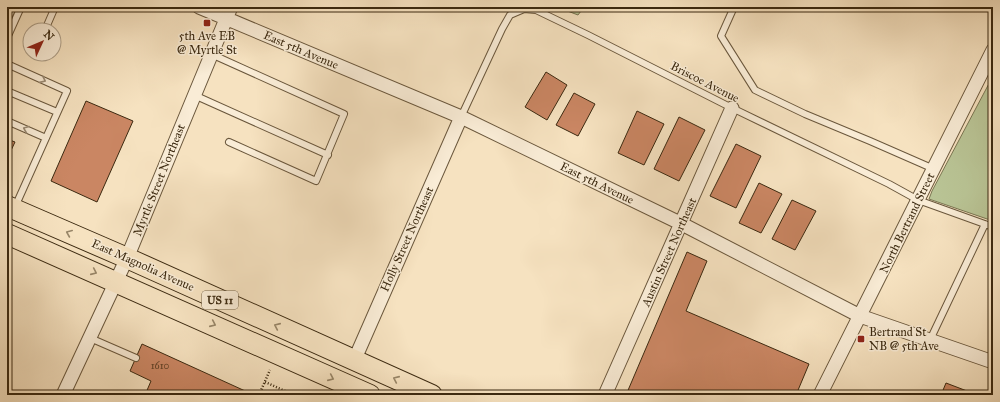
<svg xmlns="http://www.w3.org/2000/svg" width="1000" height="402" viewBox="0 0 1000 402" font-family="'IM FELL Great Primer',serif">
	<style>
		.green { fill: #b9c495; stroke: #7a7652 }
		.building { fill: #ca8663; stroke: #3b2910 }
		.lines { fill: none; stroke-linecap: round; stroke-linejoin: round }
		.lane-casing { stroke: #6a573c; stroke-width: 8 }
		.street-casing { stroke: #6a573c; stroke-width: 15 }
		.primary-casing { stroke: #3b2910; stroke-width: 22 }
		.path { stroke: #3b2910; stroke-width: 2.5; stroke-dasharray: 1 2; stroke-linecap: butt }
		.lane { stroke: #f9ecd6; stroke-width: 6 }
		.street { stroke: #f9ecd6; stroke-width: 13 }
		.primary { stroke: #f6e2c0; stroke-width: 20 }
		.oneway { stroke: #9a8a73 }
		.oneway2 { stroke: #988668 }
		.poi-dot { fill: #8f2418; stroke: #f9ecd6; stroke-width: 1.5 }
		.labels { text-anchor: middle; stroke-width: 3; stroke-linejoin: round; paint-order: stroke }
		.number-label { font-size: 10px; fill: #5f4025 }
		.shield { fill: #f9ecd6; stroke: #74644b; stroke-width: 1 }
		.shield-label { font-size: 11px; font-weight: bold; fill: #3b2910 }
		.poi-label { font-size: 12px; fill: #3b2910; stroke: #f9ecd6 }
		.street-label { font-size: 12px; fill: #3b2910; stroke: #f9ecd6 }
	</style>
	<rect width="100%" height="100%" fill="#f6e2c0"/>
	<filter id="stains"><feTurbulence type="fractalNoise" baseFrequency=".005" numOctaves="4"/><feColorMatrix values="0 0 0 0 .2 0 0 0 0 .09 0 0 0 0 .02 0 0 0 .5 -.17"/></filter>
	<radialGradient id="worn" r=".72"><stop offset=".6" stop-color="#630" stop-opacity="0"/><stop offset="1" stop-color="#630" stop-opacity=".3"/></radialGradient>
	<path class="green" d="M 557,7 L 584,7 L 578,15 Z
		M 993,76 L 993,221 L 929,199 L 932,191 Z"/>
	<path class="building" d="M 546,72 L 567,85 L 547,120 L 525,107 Z
		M 574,93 L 595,104 L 578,136 L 556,125 Z
		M 86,101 L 133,121 L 97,202 L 51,181 Z
		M 637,111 L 664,124 L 644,165 L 618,153 Z
		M 679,117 L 705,130 L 679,181 L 654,169 Z
		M 7,139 L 15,142 L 7,159 Z
		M 736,144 L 761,156 L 736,208 L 710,196 Z
		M 759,183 L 782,194 L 761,233 L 739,223 Z
		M 792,200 L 816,211 L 795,250 L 772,239 Z
		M 687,252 L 707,261 L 686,311 L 809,364 L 796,395 L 771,395 L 766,393 L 765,395 L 751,395 L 744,392 L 742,395 L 626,395 Z
		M 142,344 L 254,395 L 180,395 L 176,393 L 176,395 L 145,395 L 151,381 L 130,371 Z
		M 946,383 L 967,391 L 965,395 L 941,395 Z"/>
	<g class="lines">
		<g class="lane-casing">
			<path id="lane" d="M 734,7 L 721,36 L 755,90 L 805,114 L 870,141 L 934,169
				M 7,20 L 13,7
				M 45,30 L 55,7
				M 7,38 L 21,7
				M 211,54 L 344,114 L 316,181 L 229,142
				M 7,64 L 67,91 L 15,207
				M 7,91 L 57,112
				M 194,95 L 328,155
				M 461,117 L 502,29 L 510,15 L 524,9 L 536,10 L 588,35 L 732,108 L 889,184 L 918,200 L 993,227
				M 7,121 L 46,138
				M 90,338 L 136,358
				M 930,340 L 985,224"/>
		</g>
		<g class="street-casing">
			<path id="street" d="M 199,7 L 461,117 L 682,224 L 860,316 L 993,362
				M 354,361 L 461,117
				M 63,395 L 127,258 L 231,7
				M 605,395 L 732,108
				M 820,395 L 993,50"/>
		</g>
		<g class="primary-casing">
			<path id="primary" d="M 7,206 L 127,258 L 432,395
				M 7,234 L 370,395"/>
		</g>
		<path class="path" d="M 265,382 L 294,395
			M 259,395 L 270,370"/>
		<use href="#lane" class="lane"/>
		<use href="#street" class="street"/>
		<use href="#primary" class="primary"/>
	</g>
	<defs><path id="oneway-chevron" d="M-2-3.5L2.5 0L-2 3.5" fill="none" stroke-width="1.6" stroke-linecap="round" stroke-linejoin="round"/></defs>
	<g class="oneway">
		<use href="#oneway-chevron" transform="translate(43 80) rotate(24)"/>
		<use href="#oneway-chevron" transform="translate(26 129) rotate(-157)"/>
	</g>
	<g class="oneway2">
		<use href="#oneway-chevron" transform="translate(69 233) rotate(-157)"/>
		<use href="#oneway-chevron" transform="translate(94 272) rotate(24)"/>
		<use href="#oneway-chevron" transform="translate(213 324) rotate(24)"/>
		<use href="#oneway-chevron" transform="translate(277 326) rotate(-156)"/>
		<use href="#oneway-chevron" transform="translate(331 378) rotate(24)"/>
		<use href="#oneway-chevron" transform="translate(396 379) rotate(-156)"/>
	</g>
	<g class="poi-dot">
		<rect x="203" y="19" width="8" height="8" rx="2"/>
		<rect x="857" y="335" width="8" height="8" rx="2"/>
	</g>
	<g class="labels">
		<g class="number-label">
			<text x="160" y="369">1610</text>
		</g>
		<rect class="shield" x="202" y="291" width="36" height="18" rx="3"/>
		<g class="shield-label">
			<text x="220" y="304">US 11</text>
		</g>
		<g class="poi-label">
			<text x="207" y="40">5th Ave EB<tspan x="207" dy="14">@ Myrtle St</tspan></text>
			<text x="869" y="336" text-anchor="start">Bertrand St<tspan x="869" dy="14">NB @ 5th Ave</tspan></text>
		</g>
		<g class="street-label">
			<text transform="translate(301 50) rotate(23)" y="4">East 5th Avenue</text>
			<text transform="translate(705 82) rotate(27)" y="4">Briscoe Avenue</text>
			<text transform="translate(159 180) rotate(-68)" y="4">Myrtle Street Northeast</text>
			<text transform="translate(597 183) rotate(26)" y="4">East 5th Avenue</text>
			<text transform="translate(907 223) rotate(-64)" y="4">North Bertrand Street</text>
			<text transform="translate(407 239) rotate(-66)" y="4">Holly Street Northeast</text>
			<text transform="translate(669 252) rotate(-66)" y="4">Austin Street Northeast</text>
			<text transform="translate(143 265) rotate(24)" y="4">East Magnolia Avenue</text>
		</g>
	</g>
	<rect width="1000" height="402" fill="none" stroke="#f6e2c0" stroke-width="24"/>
	<rect x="8" y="8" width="984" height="386" fill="none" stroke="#3b2910" stroke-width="2"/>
	<rect x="12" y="12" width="976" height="378" fill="none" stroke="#3b2910"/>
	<g transform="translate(42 42) rotate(46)"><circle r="19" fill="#f9ecd6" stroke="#ad9e87"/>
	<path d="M0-3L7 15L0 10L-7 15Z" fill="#8f2418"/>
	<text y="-6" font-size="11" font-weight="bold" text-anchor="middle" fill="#3b2910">N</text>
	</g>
	<rect width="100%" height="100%" filter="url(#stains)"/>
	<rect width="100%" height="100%" fill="url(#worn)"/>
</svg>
